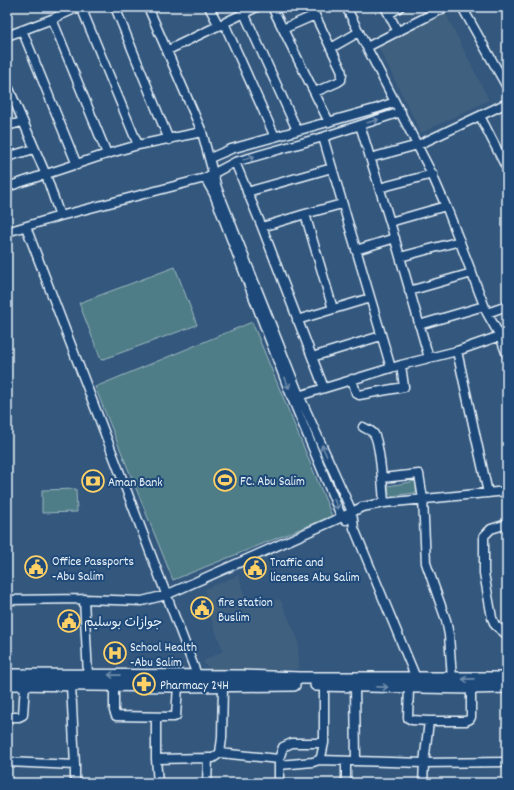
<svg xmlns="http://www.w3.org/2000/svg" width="514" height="790" viewBox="0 0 514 790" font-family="Dekko,'Playpen Sans Arabic',sans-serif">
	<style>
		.built { fill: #41607f }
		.green { fill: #4f7d87; stroke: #9cb7c0 }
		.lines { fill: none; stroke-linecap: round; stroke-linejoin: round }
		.minor-casing { stroke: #e8f1f8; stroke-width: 11 }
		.secondary-casing { stroke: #e8f1f8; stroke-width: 14 }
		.minor { stroke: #1f4a7a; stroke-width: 8 }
		.secondary { stroke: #1f4a7a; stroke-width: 11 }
		.oneway { stroke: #6f8dac }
		.labels { text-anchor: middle; stroke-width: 4; stroke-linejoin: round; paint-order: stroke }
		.poi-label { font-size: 13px; fill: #e8f1f8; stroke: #1f4a7a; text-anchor: start }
	</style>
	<rect width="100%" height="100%" fill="#33577d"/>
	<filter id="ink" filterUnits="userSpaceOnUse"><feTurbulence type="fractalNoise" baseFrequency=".025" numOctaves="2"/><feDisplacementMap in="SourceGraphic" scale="8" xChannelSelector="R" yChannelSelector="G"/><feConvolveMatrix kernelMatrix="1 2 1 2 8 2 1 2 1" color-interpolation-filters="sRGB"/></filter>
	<g filter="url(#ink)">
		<path class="built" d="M 445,12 L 489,100 L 421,133 L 378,46 Z
			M 239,575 L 247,606 L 280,599 L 298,639 L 299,669 L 211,669 L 204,664 L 203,661 L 223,651 L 209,614 L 205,589 Z"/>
		<path class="green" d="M 175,267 L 197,325 L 101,360 L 79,303 Z
			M 252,322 L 332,516 L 173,580 L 95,387 Z
			M 416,481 L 417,491 L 414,493 L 392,496 L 389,494 L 388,486 Z
			M 76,489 L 77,512 L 42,513 L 42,490 Z"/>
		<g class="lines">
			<g class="minor-casing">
				<path id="minor" d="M 81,7 L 138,145
					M 115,7 L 169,140
					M 148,7 L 202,132 L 217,188 L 299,395 L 352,512 L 354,528 L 416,678
					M 209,7 L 219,26
					M 272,7 L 329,122
					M 311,7 L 341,69 L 342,74 L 341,80 L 338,82 L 315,92
					M 346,7 L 431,172 L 448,211 L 487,313 L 500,336 L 507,355
					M 385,7 L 398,32
					M 462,7 L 507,87
					M 244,13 L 297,130
					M 389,14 L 400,7
					M 52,19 L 107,154
					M 224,23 L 275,137
					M 283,29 L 315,15
					M 22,30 L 77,165
					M 7,36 L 52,19 L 79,7
					M 367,47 L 446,7
					M 331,48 L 359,32
					M 168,50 L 257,7
					M 7,84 L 46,175 L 60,216
					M 480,116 L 507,169
					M 360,125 L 390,222 L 429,358
					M 7,126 L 22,122
					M 323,137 L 391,368
					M 7,157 L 34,149
					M 210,158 L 231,149 L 378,108 L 395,102
					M 370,158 L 418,145 L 507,103
					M 235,162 L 262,227 L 324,388
					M 205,178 L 214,194 L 292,398 L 339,511 L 342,517 L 346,520
					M 7,187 L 107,154 L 138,145 L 202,132
					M 379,188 L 433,174
					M 247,192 L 332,168
					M 305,214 L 333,309
					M 390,222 L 446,206
					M 26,227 L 197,675
					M 262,227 L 305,214 L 342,204
					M 7,232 L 60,216 L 205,178 L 235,162 L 323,137 L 401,112
					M 356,250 L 395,238
					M 400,257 L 460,241
					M 409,291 L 472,273
					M 487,313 L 507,306
					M 297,320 L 370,298
					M 419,325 L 484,306
					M 457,351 L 488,493
					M 312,357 L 381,336
					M 352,379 L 356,393 L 359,395 L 404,387 L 401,365
					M 295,397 L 401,365 L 457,351 L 500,336
					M 363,427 C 366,429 371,430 374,434 C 380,443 383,489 384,503
					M 382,478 L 419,474 L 423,499 L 426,563 L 446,620 L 449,635 L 452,679
					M 507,524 L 491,529 L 484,536 L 484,573 L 492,618 L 495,625 L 507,635
					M 84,599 L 88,675
					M 7,600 L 84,599 L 142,601 L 166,595 L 342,517 L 362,507 L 384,503 L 507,491
					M 71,685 L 75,765
					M 114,685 L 114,711 L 116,716 L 174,717 L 176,716 L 178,686
					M 409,687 L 408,718 L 412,720 L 429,721 L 424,763 L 507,762
					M 7,717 L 19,717 L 23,715 L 25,684
					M 156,718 L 156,759 L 158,783
					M 429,721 L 466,721 L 470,719 L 471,717 L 471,688
					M 324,743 L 321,757 L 319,760 L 356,761 L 355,686
					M 220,753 L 279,759 L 279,783
					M 156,759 L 208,758 L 213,758 L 220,753 L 222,738 L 223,686
					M 279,759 L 283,747 L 292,743 L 324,743 L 324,685
					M 346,761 L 346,783
					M 356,761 L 424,763 L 423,783
					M 7,762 L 75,765 L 75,783
					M 279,765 L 313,762 L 319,760
					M 207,783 L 208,758"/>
			</g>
			<g class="secondary-casing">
				<path id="secondary" d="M 7,675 L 241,676 L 300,678 L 507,678
					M 7,684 L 178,686 L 294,685
					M 316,685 L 471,688 L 507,687"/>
			</g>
			<use href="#minor" class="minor"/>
			<use href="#secondary" class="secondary"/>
		</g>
		<defs><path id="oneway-shaft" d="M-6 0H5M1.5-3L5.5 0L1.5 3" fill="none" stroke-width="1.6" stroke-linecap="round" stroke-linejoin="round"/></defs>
		<g class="oneway">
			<use href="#oneway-shaft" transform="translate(373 121) rotate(-17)"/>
			<use href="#oneway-shaft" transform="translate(249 158) rotate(-16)"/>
			<use href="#oneway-shaft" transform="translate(287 383) rotate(69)"/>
			<use href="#oneway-shaft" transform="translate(324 450) rotate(-114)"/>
			<use href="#oneway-shaft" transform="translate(336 504) rotate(68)"/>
			<use href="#oneway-shaft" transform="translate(114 675) rotate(-179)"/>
			<use href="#oneway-shaft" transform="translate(468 679) rotate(179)"/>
			<use href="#oneway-shaft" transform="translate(382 687) rotate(1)"/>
		</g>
	</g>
	<defs>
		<g id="stadium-ring" transform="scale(1.15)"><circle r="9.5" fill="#1f4a7a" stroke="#ffd166" stroke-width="1.5"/><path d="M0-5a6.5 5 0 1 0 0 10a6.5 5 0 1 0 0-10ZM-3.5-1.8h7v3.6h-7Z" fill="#ffd166"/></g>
		<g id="bank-ring" transform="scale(1.15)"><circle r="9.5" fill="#1f4a7a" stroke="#ffd166" stroke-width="1.5"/><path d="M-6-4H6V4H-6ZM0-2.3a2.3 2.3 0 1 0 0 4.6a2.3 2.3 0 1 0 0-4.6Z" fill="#ffd166"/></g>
		<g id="civic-ring" transform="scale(1.15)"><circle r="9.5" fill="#1f4a7a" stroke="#ffd166" stroke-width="1.5"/><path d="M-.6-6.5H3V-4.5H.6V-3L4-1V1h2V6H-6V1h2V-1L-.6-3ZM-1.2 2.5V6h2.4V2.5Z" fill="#ffd166"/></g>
		<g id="hospital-ring" transform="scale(1.15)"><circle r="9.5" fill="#1f4a7a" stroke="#ffd166" stroke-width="1.5"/><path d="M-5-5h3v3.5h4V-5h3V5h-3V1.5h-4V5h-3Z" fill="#ffd166"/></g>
		<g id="pharmacy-ring" transform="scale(1.15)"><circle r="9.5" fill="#1f4a7a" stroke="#ffd166" stroke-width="1.5"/><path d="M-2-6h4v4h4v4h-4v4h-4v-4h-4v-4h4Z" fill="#ffd166"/></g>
	</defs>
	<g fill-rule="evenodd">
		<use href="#stadium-ring" x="225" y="480"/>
		<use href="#bank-ring" x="93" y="481"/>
		<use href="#civic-ring" x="36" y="567"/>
		<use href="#civic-ring" x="255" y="568"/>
		<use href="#civic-ring" x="202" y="608"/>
		<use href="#civic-ring" x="69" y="621"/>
		<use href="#hospital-ring" x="115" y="653"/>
		<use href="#pharmacy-ring" x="144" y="684"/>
	</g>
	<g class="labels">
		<g class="poi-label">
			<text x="240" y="485">FC. Abu Salim</text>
			<text x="108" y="486">Aman Bank</text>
			<text x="52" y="565">Office Passports<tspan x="52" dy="15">-Abu Salim</tspan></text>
			<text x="270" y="566">Traffic and<tspan x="270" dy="15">licenses Abu Salim</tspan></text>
			<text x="218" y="606">fire station<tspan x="218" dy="15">Buslim</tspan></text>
			<text x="84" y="626">جوازات بوسليم</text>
			<text x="130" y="651">School Health<tspan x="130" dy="15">-Abu Salim</tspan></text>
			<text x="160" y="689">Pharmacy 24H</text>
		</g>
	</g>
	<rect width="514" height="790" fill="none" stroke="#1f4a7a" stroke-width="24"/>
	<rect x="12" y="12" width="490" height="766" fill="none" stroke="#e8f1f8" stroke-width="1.5" filter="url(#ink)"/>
</svg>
